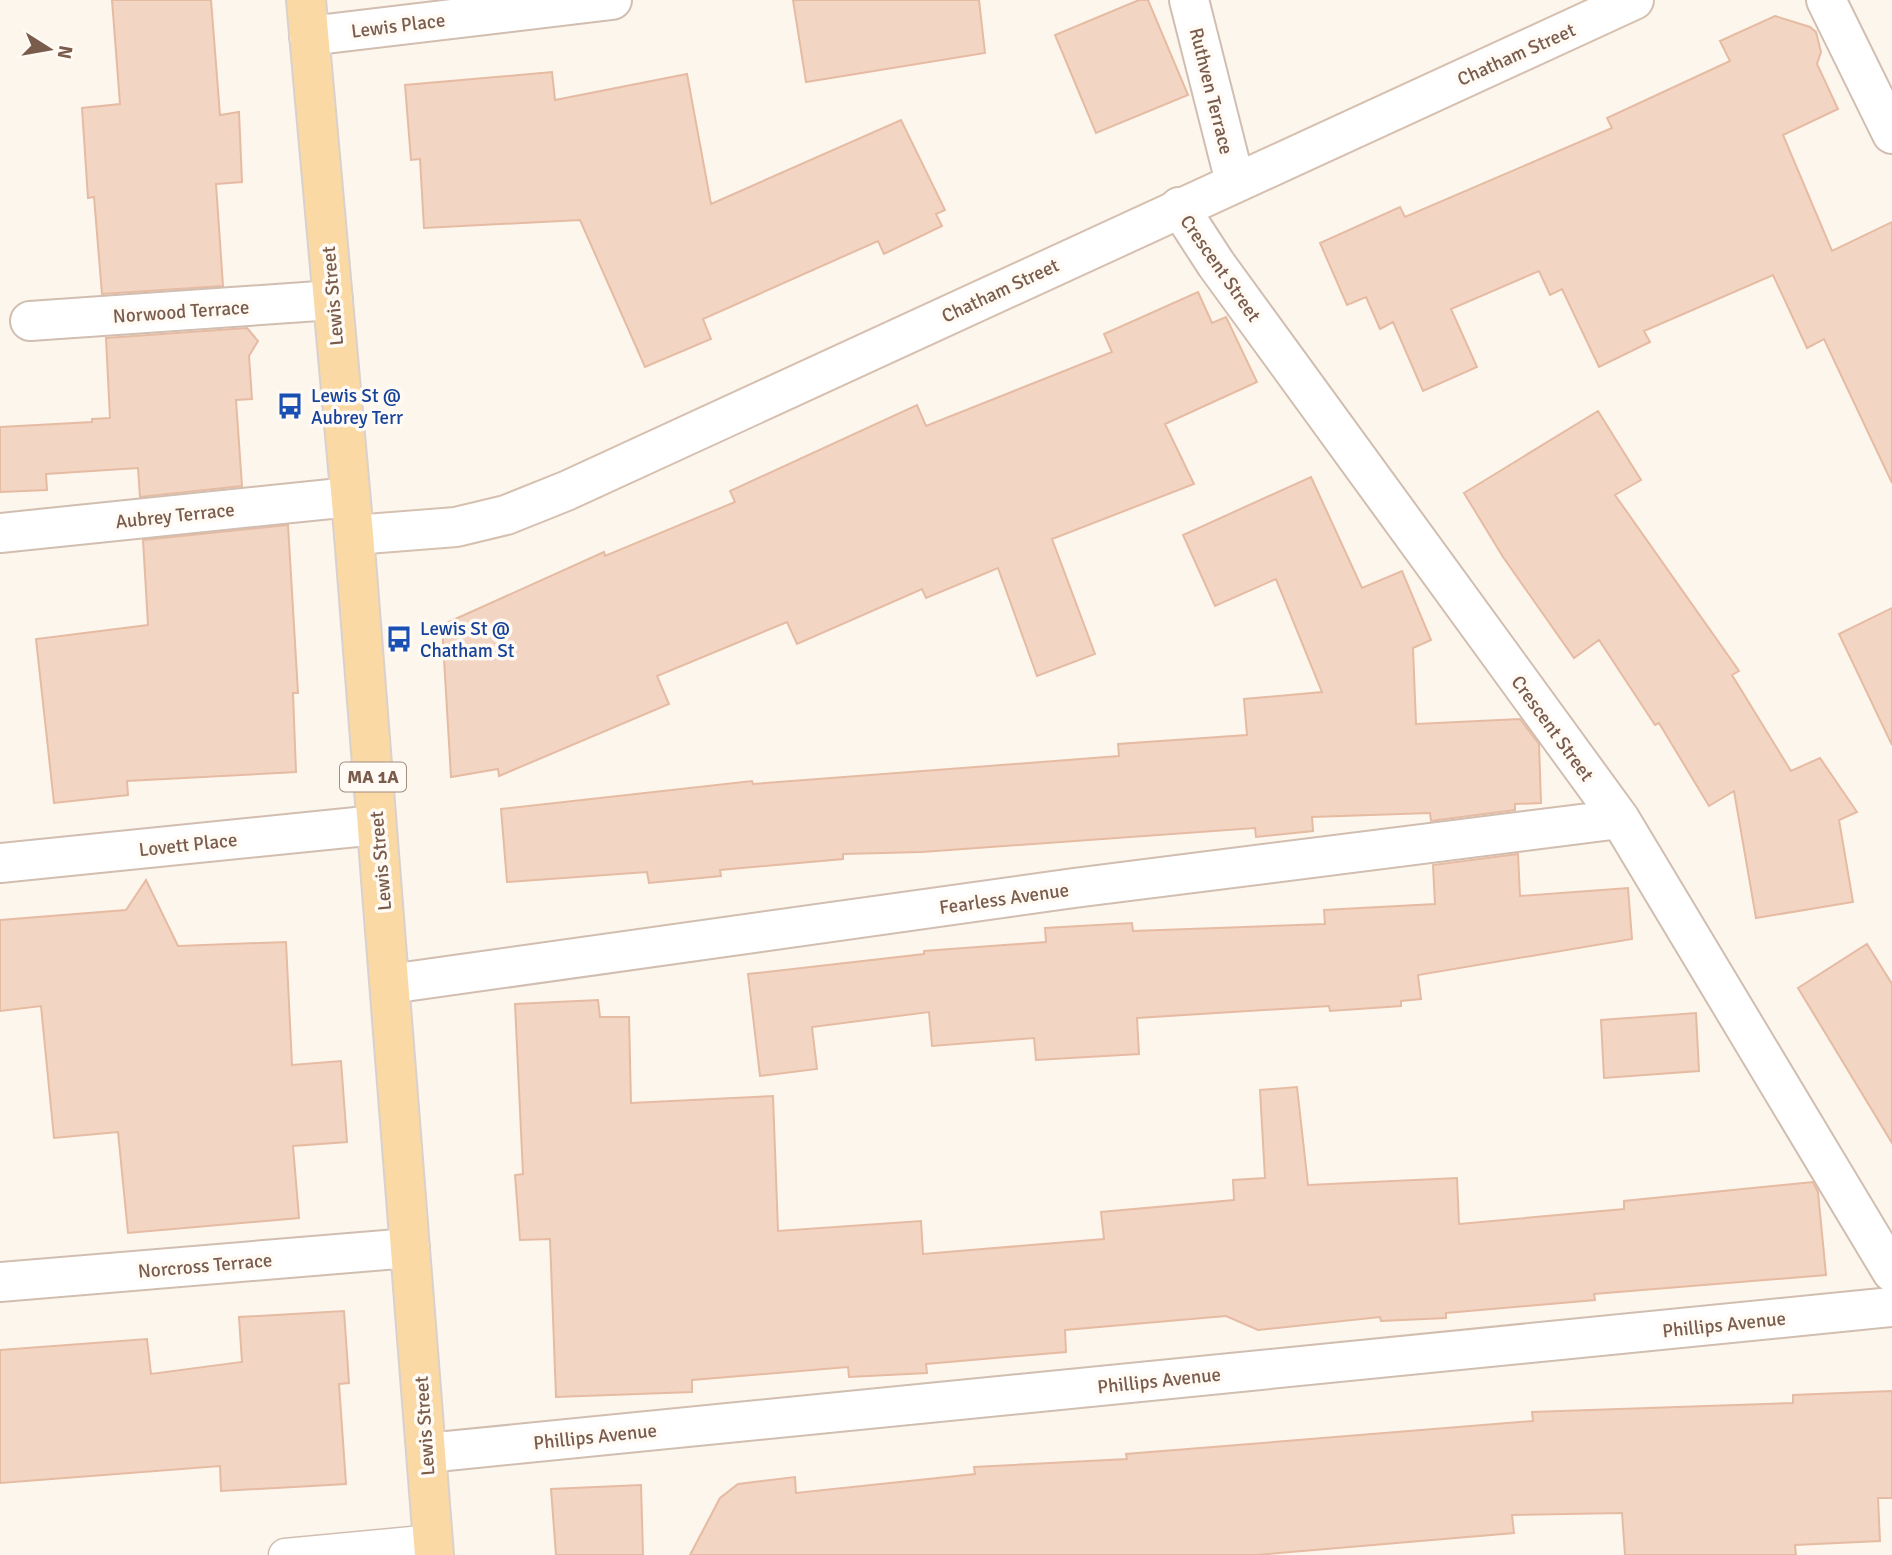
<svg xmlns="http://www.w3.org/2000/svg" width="1892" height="1555" viewBox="0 0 1892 1555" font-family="Signika,sans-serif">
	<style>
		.building { fill: #f3d5c3; stroke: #e6bba3; stroke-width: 2 }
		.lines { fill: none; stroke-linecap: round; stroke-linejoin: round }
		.service-casing { stroke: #d1beb0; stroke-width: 35 }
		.minor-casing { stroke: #d1beb0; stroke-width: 42 }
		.secondary-casing { stroke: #d6c0b0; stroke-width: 42 }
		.primary-casing { stroke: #dad1cd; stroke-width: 42 }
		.service { stroke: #fff; stroke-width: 32 }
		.minor { stroke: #fff; stroke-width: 38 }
		.secondary { stroke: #fff; stroke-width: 38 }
		.primary { stroke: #fbd9a5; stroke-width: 38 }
		.labels { text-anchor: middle; stroke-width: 7; stroke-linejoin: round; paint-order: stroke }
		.shield { fill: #fffaf3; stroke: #a28b7f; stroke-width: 2 }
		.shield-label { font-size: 18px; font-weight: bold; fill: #7a5c4d }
		.street-label { font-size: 19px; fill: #7a5c4d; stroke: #fffaf3 }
		.transit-label { font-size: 19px; fill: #164399; stroke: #fffaf3; text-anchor: start }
	</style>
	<rect width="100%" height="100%" fill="#fdf6ec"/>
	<path class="building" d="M 112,0 L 211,0 L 220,115 L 239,112 L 242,182 L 216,184 L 223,286 L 102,294 L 94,197 L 88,198 L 82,108 L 120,104 Z
		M 793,0 L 979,0 L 985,53 L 806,82 Z
		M 1139,0 L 1148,0 L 1188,95 L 1096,133 L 1055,35 Z
		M 1775,16 L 1810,27 L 1816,32 L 1821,52 L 1817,64 L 1838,109 L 1783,135 L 1832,251 L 1892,222 L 1892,483 L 1824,339 L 1807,348 L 1773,275 L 1644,331 L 1650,342 L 1599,367 L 1562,289 L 1550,295 L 1539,271 L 1451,309 L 1477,367 L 1423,391 L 1393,322 L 1380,329 L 1366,297 L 1347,305 L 1320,243 L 1400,207 L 1405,217 L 1612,128 L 1607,118 L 1730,61 L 1720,41 Z
		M 552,72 L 555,100 L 687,74 L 711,204 L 901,120 L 945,210 L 936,214 L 942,226 L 884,254 L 878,241 L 703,319 L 711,339 L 645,367 L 580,220 L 424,228 L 420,159 L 411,160 L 405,85 Z
		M 1198,292 L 1212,323 L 1226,317 L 1257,382 L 1165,424 L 1194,484 L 1052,539 L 1095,654 L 1037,676 L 998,568 L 926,598 L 922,589 L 797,644 L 787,622 L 657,676 L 669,704 L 499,776 L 498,769 L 451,777 L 442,625 L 604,552 L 605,556 L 735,502 L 730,491 L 917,405 L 926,426 L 1112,352 L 1104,334 Z
		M 247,328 L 258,341 L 249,356 L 252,399 L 236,400 L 242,486 L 140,497 L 138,468 L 46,474 L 47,490 L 0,492 L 0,427 L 92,422 L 92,419 L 110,418 L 106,338 Z
		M 1598,411 L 1641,480 L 1615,495 L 1739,671 L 1732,675 L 1791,771 L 1820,758 L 1857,812 L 1839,820 L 1853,902 L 1756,918 L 1734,791 L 1709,806 L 1659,723 L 1655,725 L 1599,640 L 1574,658 L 1503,557 L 1464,493 Z
		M 1311,477 L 1362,588 L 1402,571 L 1431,640 L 1413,648 L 1416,724 L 1520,719 L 1539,744 L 1541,803 L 1515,804 L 1515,810 L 1431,821 L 1430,813 L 1312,817 L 1313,831 L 1256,837 L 1255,828 L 922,852 L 843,854 L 843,859 L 720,870 L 721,876 L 649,883 L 647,872 L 507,882 L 501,809 L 752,781 L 753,784 L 1119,756 L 1118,744 L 1247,735 L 1244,699 L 1322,692 L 1276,579 L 1215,606 L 1183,535 Z
		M 288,525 L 298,693 L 293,693 L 296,772 L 127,781 L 128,795 L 54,803 L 36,639 L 148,625 L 143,540 Z
		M 1892,608 L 1892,745 L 1839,634 Z
		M 1518,854 L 1520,896 L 1628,888 L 1632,939 L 1418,975 L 1421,999 L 1401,1001 L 1401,1006 L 1330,1011 L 1329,1006 L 1137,1018 L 1139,1054 L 1036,1060 L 1034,1038 L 932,1046 L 929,1012 L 812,1027 L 817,1069 L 760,1076 L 748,974 L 924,954 L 924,951 L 1046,942 L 1045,928 L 1132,923 L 1133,931 L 1325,924 L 1324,910 L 1435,904 L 1433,865 Z
		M 146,880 L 178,946 L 286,942 L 292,1065 L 341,1061 L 347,1142 L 293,1146 L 299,1218 L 128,1233 L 118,1132 L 54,1138 L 41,1006 L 0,1011 L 0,920 L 126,910 Z
		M 1867,944 L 1892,984 L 1892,1143 L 1798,988 Z
		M 598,1000 L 600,1017 L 629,1017 L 631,1103 L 773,1096 L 778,1231 L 921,1221 L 923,1254 L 1104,1239 L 1101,1212 L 1234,1200 L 1233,1180 L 1265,1178 L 1260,1090 L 1297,1087 L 1308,1185 L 1457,1178 L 1459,1224 L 1624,1209 L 1624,1201 L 1813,1182 L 1818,1192 L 1826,1275 L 1594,1294 L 1595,1300 L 1446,1313 L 1446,1318 L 1381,1321 L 1380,1317 L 1258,1330 L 1226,1316 L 1065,1330 L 1066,1352 L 926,1364 L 927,1373 L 849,1377 L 848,1367 L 692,1380 L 692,1392 L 556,1397 L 550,1239 L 520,1240 L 515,1175 L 523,1174 L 515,1004 Z
		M 1696,1013 L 1699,1071 L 1604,1078 L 1601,1020 Z
		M 344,1311 L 349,1383 L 339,1384 L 346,1484 L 221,1491 L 220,1466 L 0,1483 L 0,1350 L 147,1339 L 151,1374 L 242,1362 L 239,1317 Z
		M 1892,1391 L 1892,1498 L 1878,1498 L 1880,1541 L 1795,1545 L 1796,1555 L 1625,1555 L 1622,1513 L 1512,1515 L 1514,1533 L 1256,1555 L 690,1555 L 720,1498 L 738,1484 L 795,1477 L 796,1493 L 975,1474 L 974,1467 L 1127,1459 L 1126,1454 L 1533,1421 L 1532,1412 L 1793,1403 L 1793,1395 Z
		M 641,1485 L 643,1555 L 556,1555 L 551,1489 Z"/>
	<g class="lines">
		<g class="service-casing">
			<path id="service" d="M 285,1555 L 433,1541"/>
		</g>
		<g class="minor-casing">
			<path id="minor" d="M 1189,0 L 1235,182
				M 1826,0 L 1892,134
				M 309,36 L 612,0
				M 1179,207 L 1216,264 L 1620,819 L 1892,1272
				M 30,321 L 333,300
				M 0,533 L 350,497
				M 0,863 L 376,825
				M 390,984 L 1074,888 L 1620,819
				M 0,1282 L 410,1248
				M 427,1453 L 1892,1307"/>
		</g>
		<g class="secondary-casing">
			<path id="secondary" d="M 354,535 L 456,527 L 506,515 L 566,491 L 1634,0"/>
		</g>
		<g class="primary-casing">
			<path id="primary" d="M 306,0 L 354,535 L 434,1555"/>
		</g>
		<use href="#service" class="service"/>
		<use href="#minor" class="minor"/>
		<use href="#secondary" class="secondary"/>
		<use href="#primary" class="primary"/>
	</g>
	<defs>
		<g id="bus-bare" transform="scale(2.1)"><path d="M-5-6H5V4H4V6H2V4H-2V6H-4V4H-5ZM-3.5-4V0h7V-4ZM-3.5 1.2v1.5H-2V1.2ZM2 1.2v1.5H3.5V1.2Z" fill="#1a4fb4" stroke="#fffaf3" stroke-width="2.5" paint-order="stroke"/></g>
	</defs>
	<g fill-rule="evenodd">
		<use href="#bus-bare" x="290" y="406"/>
		<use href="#bus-bare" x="399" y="639"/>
	</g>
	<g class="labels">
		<rect class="shield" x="340" y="762.5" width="66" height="29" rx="5"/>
		<g class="shield-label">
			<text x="373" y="783">MA 1A</text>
		</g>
		<g class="street-label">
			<text transform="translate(398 25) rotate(-7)" y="7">Lewis Place</text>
			<text transform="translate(1516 54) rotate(-24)" y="7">Chatham Street</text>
			<text transform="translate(1212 91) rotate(76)" y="7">Ruthven Terrace</text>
			<text transform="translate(1221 268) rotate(55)" y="7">Crescent Street</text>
			<text transform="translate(1000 290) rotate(-25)" y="7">Chatham Street</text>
			<text transform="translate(332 296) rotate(-95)" y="7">Lewis Street</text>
			<text transform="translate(181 311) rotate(-4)" y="7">Norwood Terrace</text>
			<text transform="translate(175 515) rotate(-6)" y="7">Aubrey Terrace</text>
			<text transform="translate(1553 728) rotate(54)" y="7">Crescent Street</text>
			<text transform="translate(188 844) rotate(-6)" y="7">Lovett Place</text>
			<text transform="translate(380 861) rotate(-95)" y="7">Lewis Street</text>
			<text transform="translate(1004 898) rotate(-8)" y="7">Fearless Avenue</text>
			<text transform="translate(205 1265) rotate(-5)" y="7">Norcross Terrace</text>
			<text transform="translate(1724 1324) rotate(-6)" y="7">Phillips Avenue</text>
			<text transform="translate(1159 1380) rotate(-6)" y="7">Phillips Avenue</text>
			<text transform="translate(424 1426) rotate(-94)" y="7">Lewis Street</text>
			<text transform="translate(595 1436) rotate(-6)" y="7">Phillips Avenue</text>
		</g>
		<g class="transit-label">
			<text x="311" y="402">Lewis St @<tspan x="311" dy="22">Aubrey Terr</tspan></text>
			<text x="420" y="635">Lewis St @<tspan x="420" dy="22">Chatham St</tspan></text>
		</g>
	</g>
	<g transform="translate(49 49) rotate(101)" stroke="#fffaf3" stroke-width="5" paint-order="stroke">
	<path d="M0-5L12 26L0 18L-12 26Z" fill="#7a5c4d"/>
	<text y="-10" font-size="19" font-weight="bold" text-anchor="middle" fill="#7a5c4d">N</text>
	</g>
</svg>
